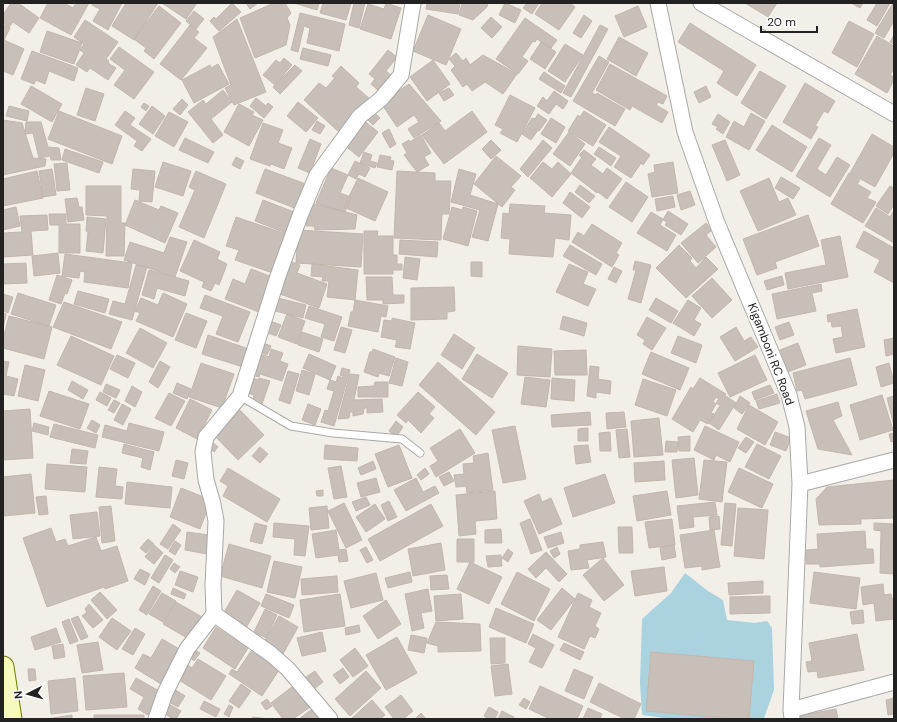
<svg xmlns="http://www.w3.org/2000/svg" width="897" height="722" viewBox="0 0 897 722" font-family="'DM Sans',sans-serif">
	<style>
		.water { fill: #aad3df }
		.building { fill: #c7bfb8; stroke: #c4b6ab }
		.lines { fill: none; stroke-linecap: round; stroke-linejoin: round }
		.service-casing { stroke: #a9a9a9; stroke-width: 9 }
		.minor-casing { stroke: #a9a9a9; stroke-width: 17 }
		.secondary-casing { stroke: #707d05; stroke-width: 23 }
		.service { stroke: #fff; stroke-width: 7 }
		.minor { stroke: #fff; stroke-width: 15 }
		.secondary { stroke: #f7fabf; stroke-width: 21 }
		.labels { text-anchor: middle; stroke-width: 3.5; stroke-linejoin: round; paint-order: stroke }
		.street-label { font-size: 12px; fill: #222; stroke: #fff }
	</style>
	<rect width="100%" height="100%" fill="#f2efe9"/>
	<path class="water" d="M 685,573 L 708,591 L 723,600 L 727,620 L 755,623 L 767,621 L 772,628 L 774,690 L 764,718 L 671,719 L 642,715 L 640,683 L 642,619 L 671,593 Z"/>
	<path class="building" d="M 11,3 L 18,3 L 39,18 L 29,33 L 13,22 L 9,27 L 3,23 L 3,15 Z
		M 48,3 L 64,3 L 73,8 L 76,3 L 89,3 L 71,35 L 40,18 Z
		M 93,3 L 122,3 L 108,30 L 93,21 L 100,9 L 92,5 Z
		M 126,3 L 158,3 L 134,40 L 112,26 Z
		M 162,3 L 197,3 L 186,19 Z
		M 232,3 L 241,12 L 219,31 L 210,21 L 214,17 L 216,19 Z
		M 246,3 L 258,3 L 250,9 Z
		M 274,3 L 285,3 L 291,13 L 287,18 L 290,25 L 286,45 L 255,58 L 240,18 Z
		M 294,3 L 319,3 L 317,10 Z
		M 323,3 L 351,3 L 346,20 L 320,13 Z
		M 354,3 L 365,3 L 359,28 L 349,25 Z
		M 386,3 L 401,8 L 391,39 L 360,29 L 368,4 L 384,9 Z
		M 427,3 L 460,3 L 458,14 L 426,9 Z
		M 462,3 L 488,3 L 487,7 L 473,20 L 459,15 Z
		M 505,3 L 521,10 L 515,23 L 499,15 Z
		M 527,3 L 539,3 L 532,14 L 523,8 Z
		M 542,3 L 570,3 L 575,7 L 559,30 L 535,14 Z
		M 745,3 L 777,3 L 768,17 Z
		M 851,3 L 863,3 L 860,8 Z
		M 877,3 L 890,3 L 877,26 L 867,20 Z
		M 893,3 L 894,3 L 894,21 L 884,38 L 875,33 Z
		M 159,6 L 181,23 L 154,59 L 144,51 L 146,48 L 134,39 Z
		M 638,6 L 647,27 L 624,37 L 615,16 Z
		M 194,11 L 204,19 L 196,29 L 186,21 Z
		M 300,13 L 345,24 L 339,51 L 307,43 L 310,28 L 304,26 L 298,52 L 291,50 Z
		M 428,15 L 461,29 L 446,65 L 413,51 Z
		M 584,15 L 592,21 L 581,38 L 573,33 Z
		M 491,17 L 502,27 L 492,38 L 481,28 Z
		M 525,18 L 557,40 L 551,48 L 537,39 L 535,42 L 533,41 L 522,57 L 528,61 L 518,74 L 496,59 Z
		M 237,19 L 266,92 L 234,105 L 225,88 L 231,85 L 213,37 Z
		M 85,20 L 118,42 L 106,59 L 109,61 L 108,63 L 116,68 L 108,80 L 90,68 L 87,72 L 76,65 L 84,53 L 80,50 L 84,44 L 74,37 Z
		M 849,21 L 874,34 L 857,67 L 832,53 Z
		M 690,23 L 756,65 L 737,96 L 717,83 L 724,71 L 678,42 Z
		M 3,25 L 10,28 L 4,40 L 24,49 L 13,75 L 3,71 Z
		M 190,25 L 199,32 L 194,38 L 207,48 L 181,80 L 160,64 Z
		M 600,25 L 608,29 L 571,97 L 563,93 Z
		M 47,31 L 82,43 L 74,64 L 40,52 Z
		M 894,35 L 894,44 L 890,42 Z
		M 877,36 L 894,46 L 894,68 L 890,75 L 894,77 L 894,80 L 887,93 L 855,74 Z
		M 619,37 L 648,53 L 636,76 L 607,59 Z
		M 541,42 L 556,52 L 545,69 L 530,59 Z
		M 565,44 L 583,55 L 565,82 L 548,71 Z
		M 119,47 L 154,72 L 134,99 L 114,85 L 125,70 L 110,59 Z
		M 303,48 L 331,55 L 328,66 L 300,59 Z
		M 388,50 L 397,57 L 386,71 L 392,76 L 380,92 L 371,84 L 375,79 L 369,74 Z
		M 32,51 L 78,68 L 74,81 L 49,71 L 45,84 L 36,80 L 34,84 L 21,79 Z
		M 456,53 L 463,61 L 466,58 L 470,65 L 483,55 L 517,74 L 503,94 L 485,82 L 472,91 L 467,84 L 463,87 L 451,70 L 455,66 L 449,59 Z
		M 599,56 L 609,62 L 592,93 L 596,95 L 597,93 L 625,109 L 615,126 L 573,101 Z
		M 284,58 L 292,65 L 275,85 L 263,75 L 276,60 L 280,63 Z
		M 433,60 L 450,84 L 427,101 L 410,77 Z
		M 218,64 L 229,84 L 194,103 L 182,80 L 210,65 L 211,68 Z
		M 610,64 L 667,96 L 663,104 L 658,102 L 656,105 L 668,112 L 662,123 L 632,106 L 630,110 L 596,90 Z
		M 295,65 L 302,71 L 280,94 L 273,87 Z
		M 341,66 L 359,83 L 356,87 L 370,99 L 340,133 L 304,100 L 319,83 L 326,88 L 335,78 L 332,76 Z
		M 760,71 L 786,86 L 766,119 L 741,103 Z
		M 544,72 L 565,86 L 561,93 L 539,79 Z
		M 805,83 L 835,101 L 828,113 L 824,111 L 815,126 L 818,127 L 811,139 L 783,122 Z
		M 409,84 L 441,121 L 414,138 L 408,129 L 419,122 L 414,115 L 397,127 L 381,103 Z
		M 31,86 L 62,104 L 52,122 L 21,104 Z
		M 706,86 L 711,97 L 699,103 L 694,92 Z
		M 86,88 L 104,94 L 95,121 L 77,115 Z
		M 449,88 L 454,95 L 444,101 L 439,93 Z
		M 223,90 L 232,102 L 211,119 L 223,135 L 213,143 L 188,112 L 203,100 L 206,104 Z
		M 554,91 L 568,101 L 563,109 L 556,104 L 549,114 L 537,106 L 543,97 L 547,101 Z
		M 510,95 L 535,108 L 517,142 L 500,133 L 503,129 L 495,125 Z
		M 256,98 L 266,106 L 268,103 L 273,107 L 264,118 L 250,106 Z
		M 182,99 L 188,105 L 180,115 L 173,109 Z
		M 298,102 L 318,118 L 306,132 L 287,116 Z
		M 144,103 L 149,106 L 146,111 L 141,107 Z
		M 239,104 L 254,112 L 252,115 L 263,120 L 249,146 L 224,132 Z
		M 9,106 L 29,111 L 27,121 L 6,116 Z
		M 152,106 L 165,116 L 153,134 L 139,124 Z
		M 372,110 L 380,118 L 373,125 L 365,117 Z
		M 59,111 L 122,136 L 112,164 L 48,139 Z
		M 125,111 L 135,118 L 130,125 L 151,139 L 142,151 L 134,146 L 137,141 L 115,125 Z
		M 472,111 L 487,132 L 444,164 L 422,135 L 439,123 L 445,131 Z
		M 584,111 L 606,125 L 593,146 L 568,131 L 578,115 L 580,117 Z
		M 169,112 L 188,122 L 174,147 L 155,136 Z
		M 751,113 L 765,121 L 749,150 L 726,137 L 734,121 L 744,127 Z
		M 538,114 L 547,120 L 539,131 L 538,130 L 531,140 L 522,134 L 532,118 L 535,119 Z
		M 718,114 L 730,122 L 723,134 L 716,129 L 718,127 L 712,124 Z
		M 551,118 L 565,127 L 556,143 L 541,134 Z
		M 362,119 L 378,132 L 359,157 L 343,144 Z
		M 3,120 L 22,123 L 33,158 L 46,159 L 45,166 L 3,175 Z
		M 317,121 L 325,126 L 320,134 L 312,130 Z
		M 26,122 L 41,122 L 48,147 L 59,148 L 61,160 L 51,160 L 50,156 L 39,158 L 33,133 L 25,134 Z
		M 263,123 L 283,130 L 278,143 L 292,148 L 284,169 L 271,164 L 270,166 L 250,159 Z
		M 772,125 L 807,147 L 792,172 L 756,150 Z
		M 609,127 L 650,155 L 643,165 L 641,163 L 631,178 L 614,167 L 621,156 L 599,142 Z
		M 389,129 L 396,144 L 390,148 L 382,133 Z
		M 569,132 L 585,144 L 570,166 L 553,154 Z
		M 872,134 L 894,147 L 894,153 L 875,187 L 850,173 Z
		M 421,135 L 431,153 L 424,157 L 429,165 L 417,172 L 404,155 L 407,153 L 402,144 L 409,140 L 410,142 Z
		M 185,138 L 214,152 L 208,163 L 179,150 Z
		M 819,138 L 831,145 L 817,169 L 826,175 L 837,157 L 850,165 L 830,197 L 796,176 Z
		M 310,139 L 321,144 L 310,173 L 298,168 Z
		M 491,140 L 501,150 L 491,159 L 482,149 Z
		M 543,140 L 552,148 L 528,177 L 520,169 Z
		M 725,140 L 740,175 L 727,181 L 712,145 Z
		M 599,147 L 616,158 L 611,166 L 594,154 Z
		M 65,149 L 103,162 L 99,173 L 62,160 Z
		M 584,150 L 596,159 L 591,165 L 603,174 L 607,168 L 622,179 L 607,199 L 598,192 L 597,193 L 571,173 L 582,157 L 579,155 Z
		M 364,152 L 372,155 L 370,161 L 377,163 L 375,168 L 360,163 Z
		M 380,155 L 391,157 L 390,160 L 394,161 L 392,170 L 377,167 Z
		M 496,156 L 521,176 L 511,187 L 515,190 L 502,207 L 474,184 Z
		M 236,157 L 244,161 L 240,169 L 232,165 Z
		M 355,161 L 370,168 L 365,177 L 359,174 L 356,179 L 348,175 Z
		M 163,162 L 191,171 L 183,196 L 155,187 Z
		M 543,162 L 552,169 L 558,162 L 571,174 L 552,197 L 530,178 Z
		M 673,162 L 678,193 L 652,197 L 648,174 L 655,172 L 654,165 Z
		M 67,163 L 70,190 L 57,191 L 54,164 Z
		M 331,168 L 348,175 L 340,193 L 351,197 L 345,212 L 316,203 Z
		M 52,169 L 56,195 L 43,197 L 39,171 Z
		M 133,169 L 155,171 L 152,202 L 139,201 L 140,190 L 131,189 Z
		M 265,169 L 306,184 L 297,209 L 256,193 Z
		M 459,169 L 476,174 L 470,195 L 498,204 L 488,241 L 472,237 L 480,210 L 451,202 Z
		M 37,171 L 43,198 L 3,206 L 3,179 Z
		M 196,171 L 226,184 L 204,238 L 179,227 L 195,190 L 189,187 Z
		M 397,171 L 435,173 L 435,181 L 451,181 L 449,214 L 442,214 L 441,240 L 394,238 Z
		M 849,173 L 860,180 L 857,184 L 871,192 L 867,198 L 876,202 L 863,223 L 831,204 Z
		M 781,177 L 800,188 L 793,199 L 775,188 Z
		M 358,178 L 388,192 L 375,221 L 344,207 Z
		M 769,178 L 779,202 L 788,198 L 796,215 L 758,231 L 740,191 Z
		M 626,182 L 648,197 L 632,222 L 609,207 Z
		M 580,185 L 595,196 L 589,203 L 575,192 Z
		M 86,186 L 121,186 L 121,223 L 125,223 L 124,256 L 106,256 L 107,216 L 86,215 Z
		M 890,186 L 894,188 L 894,205 L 888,214 L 876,206 Z
		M 690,191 L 695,205 L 681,210 L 677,195 Z
		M 570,192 L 590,207 L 582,218 L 563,203 Z
		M 673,196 L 675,207 L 657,211 L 655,199 Z
		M 77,198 L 79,207 L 82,207 L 84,220 L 68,222 L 65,199 Z
		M 135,200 L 159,210 L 161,206 L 178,213 L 165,243 L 125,225 Z
		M 263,200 L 294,212 L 286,233 L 255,221 Z
		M 311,203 L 357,215 L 355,229 L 315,230 L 314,226 L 306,226 Z
		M 510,204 L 545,206 L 544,213 L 571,215 L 569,240 L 555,238 L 553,257 L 509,254 L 510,239 L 501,238 L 503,213 L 509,214 Z
		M 16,207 L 20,226 L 3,230 L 3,210 Z
		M 452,207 L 462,210 L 463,207 L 477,211 L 468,246 L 443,239 Z
		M 876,208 L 890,217 L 894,210 L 894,243 L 865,226 Z
		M 668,211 L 688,224 L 681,235 L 665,225 L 667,222 L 663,220 Z
		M 651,212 L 663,219 L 660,225 L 676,235 L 667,251 L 637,233 Z
		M 49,214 L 66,214 L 66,224 L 80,224 L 80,253 L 59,253 L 59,225 L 50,225 Z
		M 47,215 L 48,230 L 31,231 L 33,255 L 3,257 L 3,233 L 22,232 L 20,216 Z
		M 808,215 L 819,246 L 775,262 L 777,268 L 757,275 L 743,239 Z
		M 87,217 L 106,219 L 103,253 L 86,251 L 88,232 L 86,231 Z
		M 236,217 L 286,234 L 273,273 L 235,260 L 239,250 L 226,246 Z
		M 706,223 L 712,230 L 706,235 L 716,247 L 698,263 L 681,243 Z
		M 592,224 L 622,243 L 616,253 L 619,255 L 612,267 L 572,242 L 578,232 L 584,236 Z
		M 298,230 L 363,234 L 361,267 L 296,263 Z
		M 364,231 L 378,231 L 377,236 L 393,236 L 393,255 L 397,255 L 397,264 L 402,264 L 402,270 L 393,270 L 393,274 L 364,274 Z
		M 864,231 L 894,248 L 894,283 L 874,272 L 880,260 L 856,247 Z
		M 840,236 L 848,277 L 788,289 L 785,273 L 826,265 L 821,240 Z
		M 170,237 L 187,242 L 175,277 L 124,260 L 130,242 L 164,253 Z
		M 194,240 L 220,252 L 217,259 L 227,264 L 219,285 L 215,283 L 211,291 L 202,287 L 204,282 L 180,271 Z
		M 400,240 L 438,242 L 437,257 L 399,254 Z
		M 570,245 L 602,264 L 596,275 L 563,256 Z
		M 679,245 L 692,258 L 690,261 L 696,268 L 706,257 L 718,269 L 686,298 L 656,268 Z
		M 58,253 L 60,273 L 34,276 L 32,256 Z
		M 65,254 L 132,263 L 128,288 L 84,282 L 85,272 L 80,271 L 79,278 L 62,276 Z
		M 405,257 L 420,259 L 417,280 L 403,278 Z
		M 287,260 L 300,265 L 297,273 L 327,284 L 319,308 L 280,294 L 286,277 L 281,276 Z
		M 635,261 L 651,265 L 641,303 L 628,299 L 636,270 L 633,270 Z
		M 471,262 L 482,262 L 482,277 L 471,276 Z
		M 26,263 L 27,283 L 3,284 L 3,264 Z
		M 312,264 L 358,270 L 355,300 L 327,297 L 329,281 L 322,281 L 323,277 L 311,276 Z
		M 569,264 L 588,272 L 583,284 L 596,289 L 588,306 L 556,292 Z
		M 136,265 L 147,267 L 132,320 L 109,314 L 113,301 L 125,304 Z
		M 614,267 L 622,271 L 616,283 L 608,279 Z
		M 251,269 L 272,277 L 259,312 L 225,299 L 233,279 L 245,284 Z
		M 149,270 L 189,281 L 185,296 L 157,288 L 154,299 L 142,295 Z
		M 57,275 L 72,280 L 67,294 L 65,293 L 61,304 L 49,300 Z
		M 782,276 L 784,285 L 767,290 L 764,281 Z
		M 366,277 L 392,277 L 393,295 L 404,295 L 404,303 L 383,304 L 383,300 L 367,300 Z
		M 712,278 L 732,300 L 712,318 L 692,296 Z
		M 821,284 L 822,291 L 812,293 L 816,311 L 777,319 L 772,294 Z
		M 454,287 L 455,311 L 447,312 L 447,319 L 411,320 L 411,288 Z
		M 78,291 L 109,299 L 105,313 L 74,304 Z
		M 18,293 L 56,305 L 49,326 L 11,314 Z
		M 163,293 L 187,304 L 173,337 L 136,321 L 140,313 L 135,311 L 141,298 L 158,305 Z
		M 3,294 L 13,297 L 8,313 L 3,311 Z
		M 205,295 L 250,312 L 238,342 L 216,334 L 223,316 L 200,308 Z
		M 278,298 L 306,305 L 303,318 L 275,311 Z
		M 656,298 L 678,311 L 671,323 L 649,310 Z
		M 355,300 L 388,306 L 386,317 L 381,316 L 378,332 L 348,326 L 351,312 L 353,312 Z
		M 688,300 L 701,308 L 694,320 L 701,324 L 694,336 L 673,323 Z
		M 64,302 L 122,322 L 111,349 L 53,327 Z
		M 309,306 L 342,317 L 334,341 L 321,337 L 325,324 L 305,318 Z
		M 857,309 L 865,347 L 836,353 L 833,339 L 843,337 L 841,326 L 832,327 L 831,321 L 828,322 L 827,315 Z
		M 3,313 L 6,314 L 3,329 Z
		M 186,313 L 207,321 L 196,348 L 175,340 Z
		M 287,314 L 305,321 L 297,344 L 278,337 Z
		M 9,316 L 52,327 L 44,359 L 3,348 L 3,339 Z
		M 563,316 L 587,323 L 584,336 L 560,329 Z
		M 647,317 L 666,328 L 652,350 L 643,344 L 645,340 L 637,335 Z
		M 392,318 L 415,323 L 410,349 L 395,347 L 397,340 L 381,337 L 384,320 L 392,321 Z
		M 270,321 L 281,325 L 276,336 L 266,332 Z
		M 789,322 L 794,335 L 780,340 L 775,327 Z
		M 341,327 L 352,330 L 345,353 L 334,350 Z
		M 736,327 L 744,341 L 751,337 L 758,347 L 735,361 L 720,337 Z
		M 140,328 L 167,343 L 153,368 L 126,353 Z
		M 302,332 L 323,339 L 319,352 L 298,345 Z
		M 454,334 L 475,348 L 462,369 L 441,355 Z
		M 208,335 L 249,349 L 243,367 L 202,354 Z
		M 71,336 L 114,356 L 101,385 L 57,365 Z
		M 678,336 L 702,345 L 696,363 L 671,353 Z
		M 894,338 L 894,354 L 886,356 L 884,340 Z
		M 263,343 L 271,346 L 267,355 L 259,351 Z
		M 798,343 L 806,365 L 788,372 L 780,350 Z
		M 518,346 L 552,349 L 550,377 L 517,375 Z
		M 271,349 L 283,353 L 280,361 L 288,364 L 282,381 L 260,374 L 259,377 L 252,375 L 258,353 L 269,357 Z
		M 373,349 L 395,357 L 389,376 L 379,373 L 378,377 L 364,372 L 370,352 L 372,352 Z
		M 586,350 L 587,375 L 555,375 L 554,351 Z
		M 651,352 L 689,368 L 680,390 L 642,374 Z
		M 309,354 L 336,366 L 330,380 L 303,368 Z
		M 477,354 L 508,373 L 492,398 L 462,379 Z
		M 117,355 L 135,363 L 128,378 L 110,369 Z
		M 755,355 L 767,380 L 730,397 L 718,373 Z
		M 396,358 L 408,362 L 402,386 L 389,383 Z
		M 850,358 L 857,385 L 805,399 L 802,390 L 797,391 L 793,373 Z
		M 3,361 L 9,362 L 6,376 L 18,379 L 14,396 L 3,394 Z
		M 160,361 L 170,367 L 158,388 L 149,382 Z
		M 438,362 L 495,412 L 476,435 L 419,385 Z
		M 201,363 L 234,374 L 222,408 L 189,397 Z
		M 889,363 L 894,383 L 881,387 L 876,367 Z
		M 25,365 L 45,370 L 38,401 L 18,396 Z
		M 590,366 L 599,367 L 598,379 L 611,381 L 610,394 L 596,392 L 596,398 L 587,396 Z
		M 342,368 L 350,370 L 334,426 L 321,422 L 325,410 L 328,411 L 334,391 L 327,389 L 330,380 L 336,382 L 338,376 L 343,378 L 343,376 L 340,375 Z
		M 302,370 L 315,374 L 309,395 L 296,391 Z
		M 288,371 L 299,374 L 290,404 L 279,400 Z
		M 350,374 L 359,375 L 354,400 L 382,399 L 383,412 L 367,413 L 367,408 L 364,408 L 363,414 L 353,416 L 353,412 L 350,412 L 349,418 L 338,419 Z
		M 249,377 L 259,380 L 259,378 L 270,381 L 262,404 L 252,401 L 254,395 L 244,392 Z
		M 525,377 L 550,380 L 546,407 L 521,404 Z
		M 552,378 L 575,380 L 574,401 L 551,399 Z
		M 700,378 L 726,394 L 719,405 L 716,403 L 719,399 L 716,397 L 713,402 L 716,404 L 711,413 L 714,414 L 708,424 L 700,420 L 693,432 L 672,419 L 691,387 L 693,389 Z
		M 643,379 L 676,390 L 667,416 L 635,405 Z
		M 72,381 L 88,390 L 83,399 L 68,390 Z
		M 375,382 L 388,382 L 388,397 L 358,397 L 358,387 L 374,386 Z
		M 177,383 L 191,389 L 187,399 L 173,393 Z
		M 106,384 L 120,390 L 116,398 L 103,392 Z
		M 770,385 L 774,393 L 755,400 L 752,392 Z
		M 132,386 L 142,392 L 135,407 L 125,401 Z
		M 49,391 L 89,404 L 80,429 L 40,416 Z
		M 100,392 L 111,398 L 107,406 L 96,400 Z
		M 418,392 L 435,407 L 429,414 L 434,418 L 421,433 L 408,420 L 406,423 L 397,415 Z
		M 169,393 L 185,401 L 171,426 L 155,418 Z
		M 777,394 L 780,403 L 759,409 L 756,401 Z
		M 882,395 L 893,430 L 860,440 L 850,405 Z
		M 726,396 L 736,403 L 719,430 L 709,423 Z
		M 740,396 L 750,403 L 742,414 L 734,408 Z
		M 894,396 L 894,426 L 887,398 Z
		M 190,399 L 212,410 L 197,439 L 176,428 Z
		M 114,400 L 120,403 L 114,413 L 108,410 Z
		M 838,402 L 842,416 L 833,420 L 852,455 L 818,449 L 806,411 Z
		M 122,404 L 131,409 L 123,425 L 114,420 Z
		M 308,404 L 321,409 L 315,425 L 302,420 Z
		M 749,405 L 778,422 L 765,445 L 737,429 Z
		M 238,408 L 264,435 L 238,460 L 212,433 Z
		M 30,409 L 33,458 L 3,460 L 3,411 Z
		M 590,412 L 591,425 L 552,427 L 551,415 Z
		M 624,412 L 626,427 L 607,429 L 606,413 Z
		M 659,418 L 663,455 L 634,457 L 631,421 Z
		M 92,420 L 100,425 L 96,433 L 87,428 Z
		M 396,421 L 403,427 L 396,437 L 389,431 Z
		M 34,423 L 49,427 L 48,435 L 32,431 Z
		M 129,423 L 164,432 L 159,451 L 102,437 L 105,425 L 127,431 Z
		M 54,424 L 98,435 L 95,448 L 50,437 Z
		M 515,426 L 526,479 L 503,483 L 492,430 Z
		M 705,426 L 739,442 L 730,462 L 716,455 L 714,460 L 694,450 Z
		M 588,428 L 588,441 L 578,441 L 578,429 Z
		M 460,429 L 475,453 L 436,477 L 430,466 L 438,461 L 430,448 Z
		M 627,429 L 630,457 L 619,458 L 616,430 Z
		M 610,432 L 611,451 L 600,451 L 599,433 Z
		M 775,432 L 791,438 L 786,451 L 770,445 Z
		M 894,433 L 894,441 L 891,442 L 889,434 Z
		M 690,436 L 690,451 L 679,451 L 678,437 Z
		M 746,437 L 754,442 L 746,453 L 738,448 Z
		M 211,441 L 218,447 L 214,452 L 207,446 Z
		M 666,441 L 678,442 L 677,452 L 665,452 Z
		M 124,444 L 154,452 L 150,470 L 141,467 L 143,458 L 122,453 Z
		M 757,444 L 781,456 L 769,479 L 745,467 Z
		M 325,445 L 358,448 L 357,461 L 324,459 Z
		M 399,445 L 412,478 L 388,487 L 375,454 Z
		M 588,445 L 591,462 L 576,464 L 574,446 Z
		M 260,447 L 268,454 L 260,463 L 252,456 Z
		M 72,449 L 88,451 L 86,464 L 70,463 Z
		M 488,453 L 493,490 L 467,493 L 466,486 L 456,487 L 454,475 L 464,474 L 463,464 L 474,463 L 473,456 Z
		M 694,458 L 698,495 L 676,498 L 672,460 Z
		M 176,460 L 188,463 L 184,479 L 172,476 Z
		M 704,460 L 727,462 L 722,502 L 699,499 Z
		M 373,461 L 376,469 L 361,475 L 358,468 Z
		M 664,461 L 665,480 L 635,482 L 634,463 Z
		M 47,464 L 87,467 L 85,492 L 45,489 Z
		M 341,466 L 347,497 L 334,499 L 328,468 Z
		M 99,467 L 117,469 L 115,486 L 123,487 L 122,499 L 96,497 Z
		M 228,468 L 280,499 L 267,522 L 223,496 L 228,486 L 220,481 Z
		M 425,468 L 429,474 L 421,480 L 417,475 Z
		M 739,468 L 773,484 L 762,508 L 728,492 Z
		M 449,472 L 454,481 L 444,486 L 439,477 Z
		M 31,474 L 35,513 L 3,516 L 3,477 Z
		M 605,474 L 615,503 L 573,517 L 564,488 Z
		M 376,478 L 380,492 L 361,497 L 357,483 Z
		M 416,478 L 423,492 L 435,486 L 439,493 L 406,511 L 394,490 Z
		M 894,480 L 894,518 L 861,519 L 861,524 L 819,525 L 816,499 L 827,487 Z
		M 127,482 L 172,487 L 170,508 L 125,504 Z
		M 181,488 L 211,500 L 200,529 L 170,517 Z
		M 323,490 L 323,496 L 317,496 L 316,491 Z
		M 495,491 L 497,519 L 475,521 L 476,534 L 459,536 L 456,495 Z
		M 667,491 L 671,515 L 637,521 L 633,496 Z
		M 539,494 L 542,502 L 551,498 L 562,524 L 539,534 L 524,501 Z
		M 46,496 L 48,514 L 39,515 L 36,497 Z
		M 366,497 L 370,505 L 356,511 L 352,502 Z
		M 389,501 L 397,517 L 388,521 L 381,505 Z
		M 715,502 L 717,515 L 693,517 L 694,527 L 680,529 L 677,506 Z
		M 344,503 L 362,540 L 346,548 L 328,511 Z
		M 725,503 L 736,504 L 732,546 L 721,545 Z
		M 375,504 L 385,519 L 366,532 L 356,517 Z
		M 431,504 L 443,526 L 380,561 L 368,539 Z
		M 111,506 L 115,541 L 102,543 L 99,507 Z
		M 327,506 L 329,528 L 311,530 L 309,508 Z
		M 738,508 L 768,510 L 764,559 L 734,556 Z
		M 97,512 L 100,536 L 73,539 L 70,515 Z
		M 719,516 L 720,529 L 710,530 L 709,517 Z
		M 530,519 L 542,550 L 531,554 L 520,523 Z
		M 672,519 L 675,545 L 649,548 L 645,522 Z
		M 255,523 L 267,526 L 262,544 L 250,541 Z
		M 274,523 L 309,526 L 305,556 L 294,555 L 295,539 L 273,537 Z
		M 874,523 L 894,524 L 894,574 L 880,573 L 881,531 L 874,530 Z
		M 173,524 L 181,530 L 168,549 L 160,544 Z
		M 618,527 L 632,527 L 633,553 L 619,553 Z
		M 51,528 L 56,542 L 65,539 L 68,546 L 96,537 L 101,551 L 117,546 L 128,581 L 105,589 L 104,587 L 47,607 L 23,538 Z
		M 501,529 L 502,543 L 485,543 L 485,530 Z
		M 336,530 L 339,550 L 346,549 L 348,561 L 339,562 L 338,555 L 316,558 L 312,534 Z
		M 714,530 L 720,567 L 702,570 L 702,566 L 685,568 L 680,535 Z
		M 865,531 L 866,549 L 873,549 L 874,563 L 820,567 L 820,564 L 806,564 L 806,550 L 818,549 L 817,534 Z
		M 187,532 L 209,535 L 207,554 L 185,550 Z
		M 561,532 L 564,543 L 548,548 L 544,537 Z
		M 148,539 L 154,544 L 146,553 L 140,548 Z
		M 457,539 L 474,539 L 474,562 L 457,562 Z
		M 175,541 L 181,545 L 175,555 L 169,551 Z
		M 603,542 L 606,557 L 587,560 L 589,568 L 571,570 L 568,551 L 580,549 L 580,545 Z
		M 441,543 L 445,570 L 413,576 L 408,549 Z
		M 229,544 L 271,556 L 262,588 L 220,576 Z
		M 154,545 L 163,553 L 154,564 L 145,557 Z
		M 674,545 L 676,557 L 662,560 L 660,548 Z
		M 366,547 L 373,560 L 367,563 L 360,550 Z
		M 557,547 L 560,554 L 554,558 L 550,551 Z
		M 508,549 L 513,553 L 508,562 L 502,558 Z
		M 546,552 L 567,574 L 559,582 L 546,568 L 536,578 L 528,569 Z
		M 165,555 L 173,560 L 159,583 L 151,578 Z
		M 501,555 L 502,566 L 488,567 L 486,556 Z
		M 603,558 L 624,585 L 604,601 L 583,575 Z
		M 274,561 L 302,567 L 295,598 L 267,592 Z
		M 470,562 L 502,577 L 489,604 L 457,589 Z
		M 174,563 L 180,567 L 175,573 L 170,569 Z
		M 664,567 L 667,591 L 635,596 L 631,571 Z
		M 140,569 L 150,574 L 145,585 L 134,579 Z
		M 180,571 L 198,577 L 193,592 L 175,585 Z
		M 410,572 L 412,582 L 388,588 L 385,578 Z
		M 517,572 L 550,589 L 534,621 L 501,604 Z
		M 814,572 L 860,578 L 856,609 L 810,603 Z
		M 376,573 L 383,600 L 351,608 L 344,581 Z
		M 447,575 L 449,589 L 431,590 L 430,576 Z
		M 337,576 L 338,592 L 302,595 L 301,579 Z
		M 763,581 L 763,593 L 729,595 L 728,583 Z
		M 883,584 L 884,595 L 891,594 L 892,599 L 894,598 L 894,619 L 876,621 L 874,603 L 863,605 L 861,587 Z
		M 153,586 L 161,591 L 147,615 L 139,610 Z
		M 173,588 L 186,594 L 184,599 L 171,594 Z
		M 562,588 L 575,599 L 551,630 L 537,620 Z
		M 428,589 L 432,611 L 421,613 L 424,628 L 412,631 L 405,594 Z
		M 237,590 L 260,603 L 246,628 L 223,614 Z
		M 100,592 L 117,610 L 107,619 L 91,600 Z
		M 162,593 L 176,601 L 163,622 L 149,614 Z
		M 578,593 L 592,600 L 589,607 L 601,613 L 595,626 L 599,629 L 595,638 L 590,636 L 584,649 L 558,637 Z
		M 266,594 L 294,605 L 289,618 L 261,606 Z
		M 340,594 L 345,626 L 304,632 L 300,600 Z
		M 461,594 L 463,619 L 436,621 L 434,596 Z
		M 770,596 L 770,613 L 730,614 L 730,597 Z
		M 386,600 L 401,624 L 378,639 L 363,616 Z
		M 176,602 L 202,617 L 189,639 L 163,624 Z
		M 89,604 L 103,620 L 93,628 L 82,616 L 87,612 L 85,609 Z
		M 496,608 L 534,624 L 526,643 L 489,627 Z
		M 265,609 L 277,615 L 266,638 L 254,632 Z
		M 863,610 L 864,623 L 852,624 L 850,612 Z
		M 78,616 L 88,637 L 81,640 L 71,619 Z
		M 279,616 L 298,627 L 283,654 L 264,642 Z
		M 112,618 L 131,631 L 117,650 L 99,637 Z
		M 69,619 L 78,641 L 70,644 L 62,622 Z
		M 436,622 L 480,624 L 481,651 L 438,652 L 438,646 L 427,643 Z
		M 359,625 L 360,632 L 346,635 L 345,628 Z
		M 216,627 L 248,648 L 235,669 L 203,648 Z
		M 56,628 L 61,642 L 35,650 L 31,637 Z
		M 135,628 L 145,634 L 133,655 L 122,649 Z
		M 322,632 L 326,651 L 302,656 L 297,638 Z
		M 533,634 L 554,645 L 542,668 L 529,662 L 536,648 L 528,644 Z
		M 857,634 L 864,670 L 818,678 L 817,671 L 808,672 L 806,662 L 812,661 L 809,643 Z
		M 411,635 L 427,638 L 424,653 L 408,650 Z
		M 397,637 L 417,673 L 386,690 L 366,655 Z
		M 490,638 L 505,638 L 505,663 L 491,664 Z
		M 162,639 L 181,650 L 161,684 L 135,668 L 143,654 L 151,658 Z
		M 98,642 L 103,670 L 82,673 L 77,645 Z
		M 564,643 L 584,652 L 580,660 L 560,650 Z
		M 63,644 L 65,657 L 54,659 L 52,646 Z
		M 355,648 L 368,666 L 353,677 L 340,660 Z
		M 195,650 L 200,653 L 194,661 L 190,657 Z
		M 251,651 L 279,670 L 262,696 L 229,674 L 232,669 L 237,672 Z
		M 651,652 L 754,661 L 749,719 L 735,719 L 646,711 Z
		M 198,659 L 226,676 L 211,700 L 179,680 L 188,665 L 192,668 Z
		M 508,664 L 512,694 L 495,696 L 491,666 Z
		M 343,668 L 349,677 L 340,684 L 333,675 Z
		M 28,669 L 35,669 L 36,680 L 29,681 Z
		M 574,669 L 593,677 L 584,699 L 565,691 Z
		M 315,671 L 323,682 L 314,689 L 306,677 Z
		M 366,671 L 381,688 L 350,716 L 335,699 Z
		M 124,673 L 127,707 L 86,710 L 83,676 Z
		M 75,678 L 78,711 L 51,714 L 48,681 Z
		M 136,678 L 161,692 L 148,715 L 138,709 L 144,697 L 130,689 Z
		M 297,683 L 313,705 L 293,719 L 283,719 L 271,703 Z
		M 599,683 L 641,704 L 634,719 L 625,719 L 590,702 Z
		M 241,684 L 251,691 L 239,708 L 229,701 Z
		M 540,686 L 583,706 L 577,719 L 550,719 L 529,709 Z
		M 174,689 L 185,696 L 178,707 L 167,701 Z
		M 401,695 L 413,711 L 403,719 L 394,719 L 385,707 Z
		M 524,698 L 530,702 L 526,709 L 519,705 Z
		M 894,698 L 894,714 L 888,715 L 886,700 Z
		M 267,699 L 272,706 L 266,710 L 261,703 Z
		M 372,700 L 385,715 L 380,719 L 351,719 Z
		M 204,701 L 220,709 L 216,717 L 200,709 Z
		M 167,703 L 181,711 L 176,719 L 173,719 L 162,712 Z
		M 229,705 L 233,707 L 229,717 L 224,714 Z
		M 315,707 L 324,719 L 299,719 Z
		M 489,707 L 498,712 L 495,719 L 488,719 L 484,716 Z
		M 588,708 L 602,714 L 600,719 L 583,719 Z
		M 836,709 L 838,719 L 799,719 L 798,716 Z
		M 502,711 L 514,717 L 513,719 L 498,719 Z
		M 421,713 L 426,719 L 416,719 L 416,718 Z
		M 72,715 L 72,719 L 47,719 Z
		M 94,715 L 144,715 L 144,719 L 94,719 Z
		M 253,717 L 268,719 L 252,719 Z"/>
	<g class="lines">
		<g class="service-casing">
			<path id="service" d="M 240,396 L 291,426 L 333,433 L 402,439 L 420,453"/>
		</g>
		<g class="minor-casing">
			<path id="minor" d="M 658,3 L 685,132 L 717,223 L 789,395 L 797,427 L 800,484 L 791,710 L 792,719
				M 701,3 L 894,114
				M 800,484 L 894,460
				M 214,614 L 271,654 L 288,669 L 330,719
				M 791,710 L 894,682
				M 156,719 L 165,693 L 187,649 L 214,614 L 213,585 L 216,521 L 213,504 L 206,480 L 203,452 L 206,437 L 240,396 L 278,276 L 301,213 L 317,175 L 360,116 L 381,99 L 401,75 L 413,3"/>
		</g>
		<g class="secondary-casing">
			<path id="secondary" d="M 3,667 L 11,719"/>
		</g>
		<use href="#service" class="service"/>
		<use href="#minor" class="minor"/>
		<use href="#secondary" class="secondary"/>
	</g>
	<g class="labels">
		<g class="street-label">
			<text transform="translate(771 354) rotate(69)" y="4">Kigamboni RC Road</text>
		</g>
	</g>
	<rect width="897" height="722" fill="none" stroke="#222222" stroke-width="8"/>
	<g transform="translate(28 694) rotate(264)" stroke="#ffffff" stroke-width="3" paint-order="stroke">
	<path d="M0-3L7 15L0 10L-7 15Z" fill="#222222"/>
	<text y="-6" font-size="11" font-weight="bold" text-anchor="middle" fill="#222222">N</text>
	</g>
	<path d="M761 26v6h56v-6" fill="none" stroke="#222222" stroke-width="2"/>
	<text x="767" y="26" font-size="12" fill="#222222" stroke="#ffffff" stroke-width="3" paint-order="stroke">20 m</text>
</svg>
